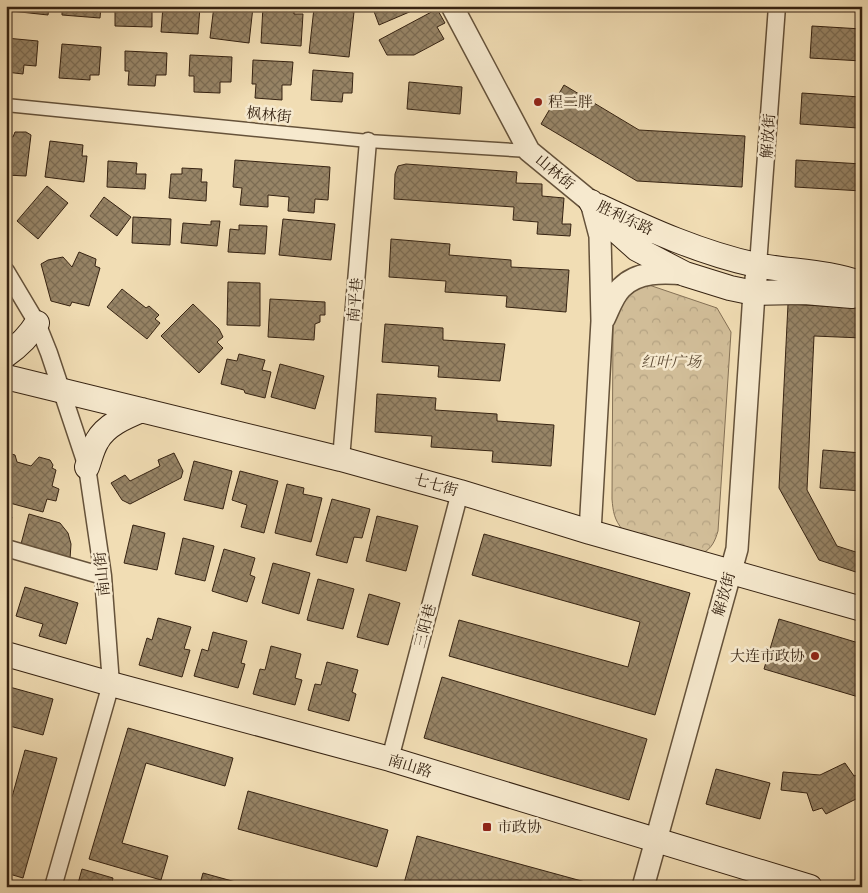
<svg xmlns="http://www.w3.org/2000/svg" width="868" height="893" viewBox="0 0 868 893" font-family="Vollkorn,'Noto Serif SC',serif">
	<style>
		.forest { fill: url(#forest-crowns); stroke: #847055 }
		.building { fill: url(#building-cross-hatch); stroke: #362312 }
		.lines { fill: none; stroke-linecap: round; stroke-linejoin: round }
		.pedestrian-casing { stroke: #65523a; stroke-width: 15 }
		.minor-casing { stroke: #65523a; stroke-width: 19 }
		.tertiary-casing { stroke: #65523a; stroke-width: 24 }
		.secondary-casing { stroke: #362312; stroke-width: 26 }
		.pedestrian { stroke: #f6e9ce; stroke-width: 12 }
		.minor { stroke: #f6e9ce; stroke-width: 16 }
		.tertiary { stroke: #f6e9ce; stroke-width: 21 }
		.secondary { stroke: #f6e9ce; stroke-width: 24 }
		.poi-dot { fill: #8f2418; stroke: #f6e9ce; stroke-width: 2 }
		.labels { text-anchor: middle; stroke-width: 5; stroke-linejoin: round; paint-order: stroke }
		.poi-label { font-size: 15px; fill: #362312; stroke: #f6e9ce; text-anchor: start }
		.street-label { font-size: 15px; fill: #362312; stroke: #f6e9ce }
		.park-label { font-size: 15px; font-style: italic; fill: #5d4a34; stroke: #f6e9ce }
	</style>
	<defs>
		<pattern id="forest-crowns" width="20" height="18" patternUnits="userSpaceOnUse" patternTransform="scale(1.25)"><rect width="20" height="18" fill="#d1bd98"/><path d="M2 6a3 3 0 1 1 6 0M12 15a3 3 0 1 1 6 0" fill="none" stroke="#b4a282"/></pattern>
		<pattern id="building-cross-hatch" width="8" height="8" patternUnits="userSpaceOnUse" patternTransform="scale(1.25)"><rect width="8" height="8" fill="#978466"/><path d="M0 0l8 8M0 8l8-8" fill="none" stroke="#7c6c53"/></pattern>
	</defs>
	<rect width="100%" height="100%" fill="#f1ddb4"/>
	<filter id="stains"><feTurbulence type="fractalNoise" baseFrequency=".004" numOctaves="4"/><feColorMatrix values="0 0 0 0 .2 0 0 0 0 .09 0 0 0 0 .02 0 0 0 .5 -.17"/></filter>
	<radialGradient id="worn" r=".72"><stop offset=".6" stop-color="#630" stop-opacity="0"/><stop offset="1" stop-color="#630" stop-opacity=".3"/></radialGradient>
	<path class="forest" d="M 649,285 L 717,308 L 731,332 L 718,531 C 715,541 712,548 703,553 L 623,530 C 614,520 613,511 612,499 L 613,325 L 618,305 L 637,287 Z"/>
	<path class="building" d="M 11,6 L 49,6 L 48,15 L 11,11 Z
		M 62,6 L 101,6 L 100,18 L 62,15 Z
		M 115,6 L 152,6 L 152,27 L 115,26 Z
		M 163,6 L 200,6 L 198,34 L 161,32 Z
		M 214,6 L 253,7 L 249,43 L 210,38 Z
		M 263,6 L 294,8 L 294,14 L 303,14 L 301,46 L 261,43 Z
		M 372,6 L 413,6 L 414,10 L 379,25 Z
		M 314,8 L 354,12 L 349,57 L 309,53 Z
		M 437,9 L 445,23 L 437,27 L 444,39 L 414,55 L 387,55 L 379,40 Z
		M 812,26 L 862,29 L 862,61 L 810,58 Z
		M 6,38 L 38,41 L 36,66 L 24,65 L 23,74 L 6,72 Z
		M 62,44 L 101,47 L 99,75 L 90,75 L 90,80 L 59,78 Z
		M 125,51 L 167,53 L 166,75 L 156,75 L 155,86 L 128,85 L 129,71 L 125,71 Z
		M 190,55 L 232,57 L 231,82 L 220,82 L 220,93 L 194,92 L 194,76 L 189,76 Z
		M 253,60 L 293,62 L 291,85 L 282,85 L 282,100 L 255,98 L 256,84 L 252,84 Z
		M 313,70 L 353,73 L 352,93 L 343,93 L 342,102 L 311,100 Z
		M 409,82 L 462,87 L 460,114 L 407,109 Z
		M 564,85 L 639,130 L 745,136 L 742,187 L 637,181 L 541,124 Z
		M 802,93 L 860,97 L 858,128 L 800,124 Z
		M 15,132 L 26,132 L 31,135 L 26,176 L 6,175 L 6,136 L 13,137 Z
		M 50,141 L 83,145 L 82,156 L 87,156 L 84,182 L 45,177 Z
		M 235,160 L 330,167 L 328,200 L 315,199 L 314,213 L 288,211 L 289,197 L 268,195 L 268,207 L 240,205 L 242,188 L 233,187 Z
		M 796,160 L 862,164 L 862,191 L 795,187 Z
		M 108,161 L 137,163 L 136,174 L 146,174 L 145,189 L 107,187 Z
		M 406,164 L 517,172 L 516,183 L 542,184 L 542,196 L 564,198 L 562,224 L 571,224 L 570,236 L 537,234 L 538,222 L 513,220 L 514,207 L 394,199 L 395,174 L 398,166 Z
		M 182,168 L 202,169 L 201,182 L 207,182 L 206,201 L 169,198 L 171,174 L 182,174 Z
		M 47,186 L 68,203 L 38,239 L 17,221 Z
		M 104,197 L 131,217 L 117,236 L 90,216 Z
		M 133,217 L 171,219 L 170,245 L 132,243 Z
		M 283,219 L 335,224 L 331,260 L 279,255 Z
		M 211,221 L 220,221 L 217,246 L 181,243 L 183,223 L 211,225 Z
		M 239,225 L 267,226 L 265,254 L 228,252 L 230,229 L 239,230 Z
		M 391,239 L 450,244 L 449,255 L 511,260 L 511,267 L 569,270 L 566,312 L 506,307 L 507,296 L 445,292 L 446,281 L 389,277 Z
		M 79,252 L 96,259 L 95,266 L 100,268 L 89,306 L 72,302 L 70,306 L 51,301 L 41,264 L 48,260 L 63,257 L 72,267 Z
		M 228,282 L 260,283 L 260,326 L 227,325 Z
		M 122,289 L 146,308 L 149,306 L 159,315 L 155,319 L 160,323 L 147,339 L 107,307 Z
		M 270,299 L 325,302 L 325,315 L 320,315 L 320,322 L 315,324 L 314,340 L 268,337 Z
		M 193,304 L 219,329 L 223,337 L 217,342 L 223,348 L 199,373 L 161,336 Z
		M 788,304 L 862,308 L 862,338 L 814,336 L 807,490 L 837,546 L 862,554 L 862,574 L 819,560 L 779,488 Z
		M 385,324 L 443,328 L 443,340 L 505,344 L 500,381 L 438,377 L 439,366 L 382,362 Z
		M 239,354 L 265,360 L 262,370 L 271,372 L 265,398 L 245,393 L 244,390 L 221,384 L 227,359 L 237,361 Z
		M 280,364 L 324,376 L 315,409 L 271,397 Z
		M 377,394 L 436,398 L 435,410 L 497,414 L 497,421 L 554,425 L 551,466 L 492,462 L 493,451 L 431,447 L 432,436 L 375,432 Z
		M 6,446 L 10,447 L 8,453 L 15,455 L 17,462 L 31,466 L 39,457 L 50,460 L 53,465 L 52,468 L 56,470 L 52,486 L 59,489 L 56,501 L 47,499 L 43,512 L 6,502 Z
		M 823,450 L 862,453 L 862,491 L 820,488 Z
		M 174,453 L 183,471 L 181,478 L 130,504 L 122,500 L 111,483 L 125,475 L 130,481 L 160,466 L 158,460 Z
		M 194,461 L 232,471 L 223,509 L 184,500 Z
		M 240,471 L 278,481 L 264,533 L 241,527 L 247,505 L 232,500 Z
		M 287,484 L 304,488 L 303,494 L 322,498 L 311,542 L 275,533 Z
		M 332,499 L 370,509 L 362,538 L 354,537 L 347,563 L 316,555 Z
		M 29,514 L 60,523 L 68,533 L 71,544 L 70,559 L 21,544 Z
		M 6,516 L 12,517 L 6,540 Z
		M 377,516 L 418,526 L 406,571 L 366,561 Z
		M 133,525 L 165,533 L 157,570 L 124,563 Z
		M 484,534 L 690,593 L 655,715 L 449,656 L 459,620 L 628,667 L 640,622 L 472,575 Z
		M 183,538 L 214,546 L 205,581 L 175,574 Z
		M 224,549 L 255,558 L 250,575 L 255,577 L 247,602 L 212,591 Z
		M 273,563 L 310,573 L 299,614 L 262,603 Z
		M 318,579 L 354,589 L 343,629 L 307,620 Z
		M 25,587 L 78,603 L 66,644 L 39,636 L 43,624 L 16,616 Z
		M 369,594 L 400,603 L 388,645 L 357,637 Z
		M 158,618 L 191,627 L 184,649 L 190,650 L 182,677 L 139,665 L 147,638 L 152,640 Z
		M 779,619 L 862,644 L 862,698 L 764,669 Z
		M 213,632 L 247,641 L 241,663 L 245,664 L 238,688 L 194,676 L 202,649 L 208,651 Z
		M 271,646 L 301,654 L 295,678 L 302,680 L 295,705 L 253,694 L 260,669 L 265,670 Z
		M 327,662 L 358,670 L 352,692 L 356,694 L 349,721 L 308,710 L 315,684 L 321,685 Z
		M 442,677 L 647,739 L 629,800 L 424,738 Z
		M 6,686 L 53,699 L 43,735 L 6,725 Z
		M 128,728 L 233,758 L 225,786 L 146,763 L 122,843 L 168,856 L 161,880 L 89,859 Z
		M 25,750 L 57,758 L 23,878 L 6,873 L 6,795 L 12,797 Z
		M 845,763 L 854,776 L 862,773 L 862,796 L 826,814 L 822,808 L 813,811 L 807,793 L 781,790 L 783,772 L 820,775 Z
		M 716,769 L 770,783 L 760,819 L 706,804 Z
		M 248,791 L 388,830 L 377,867 L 238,829 Z
		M 417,836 L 600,886 L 600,887 L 403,887 Z
		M 82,869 L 113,878 L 111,887 L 77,887 Z
		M 203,873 L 254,887 L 199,887 Z"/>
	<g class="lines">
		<g class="pedestrian-casing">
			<path id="pedestrian" d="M 6,105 L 368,141 L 529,151"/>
		</g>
		<g class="minor-casing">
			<path id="minor" d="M 758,265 L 777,6
				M 6,271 L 37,323 L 49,353 L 87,467 L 103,576 L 111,684 L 53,887
				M 341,459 L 368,141
				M 6,548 L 103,576
				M 390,759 L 460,492"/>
		</g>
		<g class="tertiary-casing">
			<path id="tertiary" d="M 452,6 L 529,151 L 591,202 L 600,236 L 602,321 L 590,532
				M 604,319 C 609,309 613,296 621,288 C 637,271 664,272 685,274
				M 643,887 L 737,549 L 754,293 L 758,265"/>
		</g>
		<g class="secondary-casing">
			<path id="secondary" d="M 591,202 L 610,225 L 637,249 L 685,274 L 730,288 L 754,293 L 804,292 L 852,296 L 862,294
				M 599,206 C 650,230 701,253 756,265 C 791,272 828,271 862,284
				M 6,355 C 19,346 29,336 37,323
				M 6,377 L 341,459 L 460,492 L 590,532 L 862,609
				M 87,467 C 90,459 92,449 97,441 C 106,425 125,417 142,410
				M 6,654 L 111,684 L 390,759 L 810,887"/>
		</g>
		<use href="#pedestrian" class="pedestrian"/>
		<use href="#minor" class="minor"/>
		<use href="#tertiary" class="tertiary"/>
		<use href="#secondary" class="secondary"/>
	</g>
	<g class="poi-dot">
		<circle cx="538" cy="102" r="5"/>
		<circle cx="815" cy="656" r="5"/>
		<rect x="482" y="822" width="10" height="10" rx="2.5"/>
	</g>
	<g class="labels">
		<g class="poi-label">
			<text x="548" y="107">程二胖</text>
			<text x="805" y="661" text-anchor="end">大连市政协</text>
			<text x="497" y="832">市政协</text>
		</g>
		<g class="street-label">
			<text transform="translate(269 115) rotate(6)" y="5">枫林街</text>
			<text transform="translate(768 136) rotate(-86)" y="5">解放街</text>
			<text transform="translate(555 172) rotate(40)" y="5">山林街</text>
			<text transform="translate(625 218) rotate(25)" y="5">胜利东路</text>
			<text transform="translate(355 300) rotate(-85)" y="5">南平巷</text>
			<text transform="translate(436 485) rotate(16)" y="5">七七街</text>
			<text transform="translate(102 574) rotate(-96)" y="5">南山街</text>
			<text transform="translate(724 594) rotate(-74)" y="5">解放街</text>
			<text transform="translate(425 626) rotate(-75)" y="5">三阳巷</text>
			<text transform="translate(410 766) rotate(17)" y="5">南山路</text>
		</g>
		<g class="park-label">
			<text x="671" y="367">红叶广场</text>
		</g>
	</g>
	<rect width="868" height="893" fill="none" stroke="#f1ddb4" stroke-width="25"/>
	<rect x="8" y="8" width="853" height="878" fill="none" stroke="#362312" stroke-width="2.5"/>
	<rect x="12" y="12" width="843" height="868" fill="none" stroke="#362312"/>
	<rect width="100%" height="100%" filter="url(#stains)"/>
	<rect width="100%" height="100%" fill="url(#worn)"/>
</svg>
